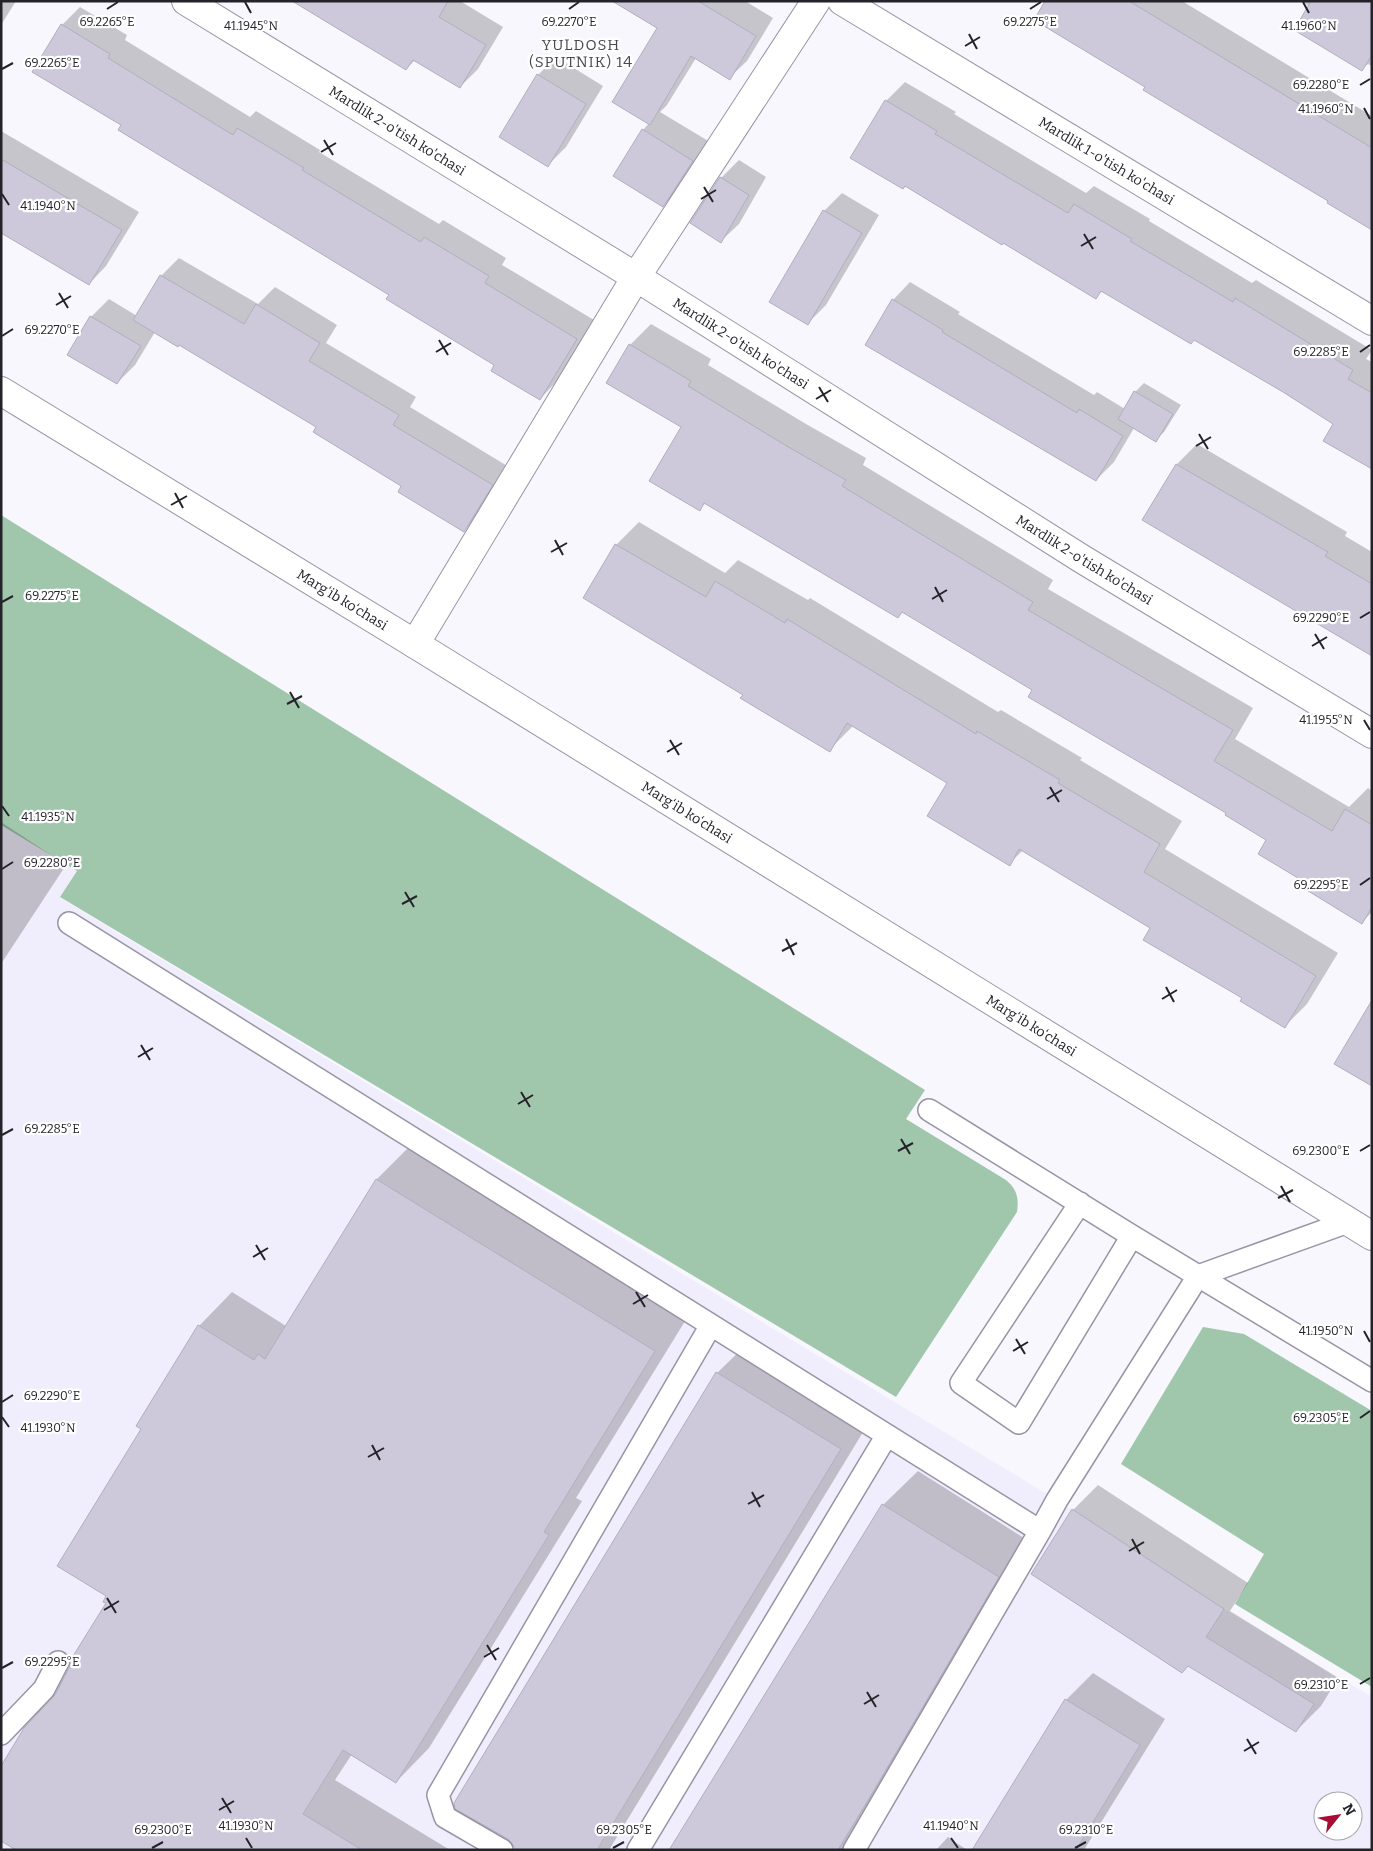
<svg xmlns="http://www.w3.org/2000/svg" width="1373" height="1851" viewBox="0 0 1373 1851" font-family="Bitter,serif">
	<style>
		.built { fill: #f0edfc; fill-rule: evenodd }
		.forest { fill: #a0c7ab }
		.shadow { fill: #0003 }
		.building { fill: #cdc9db; stroke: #b1aebf }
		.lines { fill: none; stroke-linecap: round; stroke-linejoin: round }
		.lane-casing { stroke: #9894a5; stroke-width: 24 }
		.street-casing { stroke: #9894a5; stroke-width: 30 }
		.secondary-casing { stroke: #9894a5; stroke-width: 30 }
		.lane { stroke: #fff; stroke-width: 21 }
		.street { stroke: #fff; stroke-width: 28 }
		.secondary { stroke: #fff; stroke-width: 28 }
		.ticks { fill: none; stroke: #25232a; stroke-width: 2 }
		.labels { text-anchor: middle; stroke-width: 4.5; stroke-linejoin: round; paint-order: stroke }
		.street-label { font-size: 14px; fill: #25232a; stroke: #fff }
		.neighbourhood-label { font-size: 15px; letter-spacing: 1px; fill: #494655; stroke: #fff }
		.ticks-label { font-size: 12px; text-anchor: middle; fill: #25232a; stroke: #fff; stroke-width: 4.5; stroke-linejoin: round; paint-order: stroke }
	</style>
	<rect width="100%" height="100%" fill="#f8f7fe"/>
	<path class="built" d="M 1,825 L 77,871 L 60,898 L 1057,1500 L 1224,1609 L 1372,1697 L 1372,1850 L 1,1850 ZM 1323,1801 L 1353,1801 L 1353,1831 L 1323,1831 Z"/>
	<path class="forest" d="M 1,515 L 925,1090 L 906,1119 L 1006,1180 C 1017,1189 1019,1198 1017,1212 L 896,1397 L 60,897 L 77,871 L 1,825 Z
		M 1203,1327 L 1244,1334 L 1372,1411 L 1372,1687 L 1235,1604 L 1264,1554 L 1121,1464 Z"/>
	<path class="shadow" d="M 1,1 L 16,1 L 1,25 Z
		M 306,1 L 460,1 L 503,27 L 478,69 L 460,87 L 415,60 L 406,69 Z
		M 615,1 L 745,1 L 773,18 L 747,61 L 729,78 L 696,58 L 667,105 L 660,112 L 710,142 L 681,188 L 663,206 L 643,130 L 649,123 L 659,27 Z
		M 1046,1 L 1182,1 L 1372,116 L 1372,229 L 1146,86 Z
		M 1301,1 L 1372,1 L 1372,66 L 1368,64 L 1362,69 L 1309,6 Z
		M 80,7 L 127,35 L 125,40 L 250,117 L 256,111 L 320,150 L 319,152 L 439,224 L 443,220 L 506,258 L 502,265 L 594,320 L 557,381 L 540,399 L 496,365 L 391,294 L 123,125 L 62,25 Z
		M 556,57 L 603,86 L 566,147 L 548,165 L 538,75 Z
		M 905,82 L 956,112 L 954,114 L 1086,193 L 1094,186 L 1150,219 L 1149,221 L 1252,283 L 1256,280 L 1372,350 L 1366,359 L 1372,362 L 1372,468 L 1335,423 L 1195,339 L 1103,290 L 1096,297 L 886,101 Z
		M 1,131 L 139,212 L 106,266 L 89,284 L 1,231 Z
		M 739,160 L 766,177 L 739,224 L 721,241 L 721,178 Z
		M 842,193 L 879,215 L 826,305 L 808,323 L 824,211 Z
		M 179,258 L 258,304 L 275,287 L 337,325 L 326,343 L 416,397 L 410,407 L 509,467 L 482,512 L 464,530 L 403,485 L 318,427 L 180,344 L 155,332 L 135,365 L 117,383 L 69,354 L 91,317 L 109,299 L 137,316 L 161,276 Z
		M 910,282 L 960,312 L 958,314 L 1094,395 L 1097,392 L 1125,409 L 1135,392 L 1144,383 L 1181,405 L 1164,432 L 1156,440 L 1134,428 L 1114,462 L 1096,480 L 893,300 Z
		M 651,324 L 711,359 L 708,365 L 806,424 L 866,458 L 863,465 L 1053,580 L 1048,589 L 1253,708 L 1235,739 L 1349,807 L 1368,788 L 1372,791 L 1372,912 L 1362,922 L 1305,880 L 1268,840 L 1034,689 L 903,611 L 898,617 L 706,503 L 699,509 L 683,427 L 630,345 Z
		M 1197,444 L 1347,532 L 1345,536 L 1372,552 L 1372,654 L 1177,464 Z
		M 639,522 L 725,573 L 738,560 L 808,600 L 810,598 L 998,712 L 1001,710 L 1082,758 L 1080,760 L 1182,821 L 1165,849 L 1338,953 L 1307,1004 L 1285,1026 L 1243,998 L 1151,927 L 1023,850 L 1009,864 L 948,782 L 853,726 L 829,750 L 744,694 L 616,545 Z
		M 1,822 L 66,865 L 1,964 Z
		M 410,1146 L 687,1318 L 576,1498 L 582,1501 L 429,1748 L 396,1782 L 352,1754 L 335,1780 L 450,1850 L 19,1850 L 56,1696 L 108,1603 L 143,1429 L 199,1326 L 232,1292 L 286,1326 L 377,1179 Z
		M 752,1339 L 874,1414 L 609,1850 L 520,1850 L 509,1838 L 717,1373 Z
		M 918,1471 L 1032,1543 L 850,1850 L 670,1850 L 883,1505 Z
		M 1098,1485 L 1248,1583 L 1230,1611 L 1338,1678 L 1321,1706 L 1296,1731 L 1189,1665 L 1182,1672 L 1073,1510 Z
		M 1093,1673 L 1165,1719 L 1084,1850 L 974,1850 L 1066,1700 Z
		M 948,1837 L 967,1850 L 936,1850 Z"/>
	<path class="building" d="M 292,1 L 448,1 L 439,17 L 486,45 L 460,88 L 413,60 L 406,70 Z
		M 612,1 L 698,1 L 756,36 L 730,80 L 691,56 L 650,125 L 612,102 L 657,28 Z
		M 1045,1 L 1129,1 L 1372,148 L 1372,230 L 1327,203 L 1328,201 L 1143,90 L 1145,87 L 1034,20 Z
		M 1311,1 L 1372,1 L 1372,55 L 1362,71 L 1294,30 Z
		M 61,24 L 110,54 L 108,58 L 233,135 L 237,128 L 304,168 L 302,170 L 421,242 L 424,237 L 489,276 L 485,283 L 577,339 L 540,400 L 491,371 L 494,365 L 386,299 L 389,295 L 118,130 L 121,125 L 32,72 Z
		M 537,74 L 586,104 L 548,167 L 499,137 Z
		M 885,100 L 937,131 L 935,134 L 1068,213 L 1074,204 L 1132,239 L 1130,241 L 1233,302 L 1235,298 L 1353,370 L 1348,379 L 1372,393 L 1372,469 L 1323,441 L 1333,424 L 1283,392 L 1194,340 L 1191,344 L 1101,291 L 1096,299 L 1003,243 L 1002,245 L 905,186 L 903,189 L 850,158 Z
		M 642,129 L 693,161 L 663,207 L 613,176 Z
		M 1,159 L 122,230 L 89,285 L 1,233 Z
		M 720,177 L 749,195 L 721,243 L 690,223 Z
		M 823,210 L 862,233 L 808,325 L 769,302 Z
		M 160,275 L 244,324 L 256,304 L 320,343 L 309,361 L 399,415 L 393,425 L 493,485 L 464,532 L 398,492 L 401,486 L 313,432 L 316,427 L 179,345 L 178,347 L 133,320 Z
		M 892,299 L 943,330 L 942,332 L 1077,413 L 1079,409 L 1123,436 L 1096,481 L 865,345 Z
		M 90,316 L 141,346 L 117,384 L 67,355 Z
		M 629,344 L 691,381 L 688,386 L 785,445 L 846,480 L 842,486 L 1033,602 L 1028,610 L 1233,730 L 1214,761 L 1332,831 L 1345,809 L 1372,825 L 1372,907 L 1362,924 L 1300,886 L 1303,881 L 1258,854 L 1266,840 L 1225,815 L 1226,813 L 1028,697 L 1032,690 L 902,612 L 898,618 L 704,503 L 700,511 L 649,481 L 681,427 L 606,383 Z
		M 1134,391 L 1173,414 L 1156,442 L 1118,419 Z
		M 1176,464 L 1328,552 L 1325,556 L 1372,584 L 1372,656 L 1142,520 Z
		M 615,544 L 706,597 L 715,581 L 785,623 L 787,619 L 976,734 L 977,731 L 1060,780 L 1058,783 L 1160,844 L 1144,872 L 1316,976 L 1285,1028 L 1240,1001 L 1242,998 L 1143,940 L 1150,928 L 1019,849 L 1010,866 L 927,816 L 947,783 L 847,723 L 830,752 L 740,698 L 743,695 L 583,598 Z
		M 1372,1000 L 1372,1086 L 1334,1064 Z
		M 376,1179 L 655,1351 L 544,1532 L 549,1535 L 396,1783 L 343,1750 L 303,1814 L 362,1850 L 16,1850 L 1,1841 L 1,1766 L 24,1728 L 55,1695 L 69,1668 L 70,1661 L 106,1603 L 103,1602 L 106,1596 L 57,1566 L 141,1429 L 136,1426 L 198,1325 L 254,1360 L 258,1354 L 265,1359 Z
		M 716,1372 L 841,1449 L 597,1850 L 517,1850 L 508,1839 L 455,1809 L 454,1803 Z
		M 882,1504 L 999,1577 L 873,1792 L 838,1850 L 669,1850 Z
		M 1072,1509 L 1224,1609 L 1206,1637 L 1314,1704 L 1296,1732 L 1188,1666 L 1182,1673 L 1031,1574 Z
		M 1065,1699 L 1140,1745 L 1076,1850 L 972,1850 Z"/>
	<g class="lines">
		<g class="lane-casing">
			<path id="lane" d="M 69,923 L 1040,1531 L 1057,1500 L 1198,1276 L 1348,1222
				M 929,1110 L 1132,1236 L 1372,1381
				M 1080,1203 L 961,1383 L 1019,1423 L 1132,1236
				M 1,1734 L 44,1689 L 58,1662
				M 502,1850 L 445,1817 L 438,1795 L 711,1325
				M 638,1850 L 887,1435
				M 854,1850 L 1040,1531"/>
		</g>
		<g class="street-casing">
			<g id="street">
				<path id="s1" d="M 186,1 L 636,277 L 1082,559 L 1372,734"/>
				<path id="s2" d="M 842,1 L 1372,321"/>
				<path d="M 415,644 L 636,277 L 816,1"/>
			</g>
		</g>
		<g class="secondary-casing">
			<g id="secondary">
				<path id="s3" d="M 1,391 L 415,644 L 1372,1236"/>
			</g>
		</g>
		<use href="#lane" class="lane"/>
		<use href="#street" class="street"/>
		<use href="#secondary" class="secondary"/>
	</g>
	<path class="ticks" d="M 245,2 L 251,13M 1303,2 L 1309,13M 107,9 L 118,2M 569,9 L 579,2M 1030,9 L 1041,2M 969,34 L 977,49M 965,46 L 980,37M 2,69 L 13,63M 1360,85 L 1370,79M 1364,108 L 1370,119M 324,140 L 333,155M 321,152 L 336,143M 704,187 L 713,202M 2,194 L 9,205M 701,199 L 716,190M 1084,234 L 1093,249M 1081,246 L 1096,237M 59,293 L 68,308M 56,305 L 71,296M 2,336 L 13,329M 439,340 L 448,355M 436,352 L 451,343M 1360,352 L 1370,345M 819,387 L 828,402M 816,399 L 831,390M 1199,434 L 1208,449M 1196,446 L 1211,437M 175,493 L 183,508M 171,505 L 187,496M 555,540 L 563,555M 551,552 L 567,543M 935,587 L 943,602M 932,599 L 947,590M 2,602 L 13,596M 1360,618 L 1370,612M 1315,634 L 1324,649M 1312,646 L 1327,637M 290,692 L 299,708M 287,704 L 302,696M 1364,720 L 1370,730M 670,740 L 679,755M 667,752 L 682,743M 1050,787 L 1059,802M 1047,799 L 1062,790M 2,806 L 9,816M 2,869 L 13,862M 1360,885 L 1370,878M 405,892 L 414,907M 402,904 L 417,896M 786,939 L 794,955M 782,951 L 797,943M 1166,987 L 1174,1002M 1162,999 L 1177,990M 141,1045 L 150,1060M 138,1057 L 153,1048M 521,1092 L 530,1107M 518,1104 L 533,1095M 2,1135 L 13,1129M 901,1139 L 910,1154M 898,1151 L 913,1143M 1360,1151 L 1370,1145M 1281,1186 L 1290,1202M 1278,1198 L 1293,1190M 256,1245 L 265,1260M 253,1257 L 268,1248M 636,1292 L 645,1307M 633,1304 L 648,1295M 1364,1331 L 1370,1342M 1016,1339 L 1025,1354M 1013,1351 L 1028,1342M 2,1402 L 13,1395M 2,1417 L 9,1427M 1360,1418 L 1370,1411M 372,1445 L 380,1460M 368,1457 L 384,1448M 752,1492 L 760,1507M 748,1504 L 764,1495M 1132,1539 L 1140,1554M 1129,1551 L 1144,1542M 107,1598 L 116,1613M 104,1610 L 119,1601M 487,1645 L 496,1660M 484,1657 L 499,1648M 2,1668 L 13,1662M 1360,1684 L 1370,1678M 867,1692 L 876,1707M 864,1704 L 879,1695M 1247,1739 L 1256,1754M 1244,1751 L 1259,1742M 222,1798 L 231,1813M 219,1810 L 234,1801M 246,1838 L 252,1848M 951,1838 L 958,1848M 152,1848 L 163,1842M 613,1848 L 624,1842M 1075,1848 L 1086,1842"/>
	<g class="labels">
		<g class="street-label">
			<text dy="5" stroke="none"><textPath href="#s1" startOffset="248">Mardlik 2-o'tish ko'chasi</textPath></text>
			<text dy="5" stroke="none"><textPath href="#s2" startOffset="309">Mardlik 1-o'tish ko'chasi</textPath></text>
			<text dy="5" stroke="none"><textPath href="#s1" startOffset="652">Mardlik 2-o'tish ko'chasi</textPath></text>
			<text dy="5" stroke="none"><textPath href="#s1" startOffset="1058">Mardlik 2-o'tish ko'chasi</textPath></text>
			<text dy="5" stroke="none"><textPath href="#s3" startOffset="400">Marg‘ib ko‘chasi</textPath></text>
			<text dy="5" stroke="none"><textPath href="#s3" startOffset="805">Marg‘ib ko‘chasi</textPath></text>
			<text dy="5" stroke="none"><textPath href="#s3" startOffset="1210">Marg‘ib ko‘chasi</textPath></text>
		</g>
		<g class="neighbourhood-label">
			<text x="581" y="50">YULDOSH<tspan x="581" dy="17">(SPUTNIK) 14</tspan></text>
		</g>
	</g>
	<g class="ticks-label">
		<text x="107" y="26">69.2265°E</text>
		<text x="569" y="26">69.2270°E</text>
		<text x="1030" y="26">69.2275°E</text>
		<text x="251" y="30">41.1945°N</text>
		<text x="1309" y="30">41.1960°N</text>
		<text x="52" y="67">69.2265°E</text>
		<text x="1321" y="89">69.2280°E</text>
		<text x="1326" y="113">41.1960°N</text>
		<text x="48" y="210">41.1940°N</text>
		<text x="52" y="334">69.2270°E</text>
		<text x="1321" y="356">69.2285°E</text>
		<text x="52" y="600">69.2275°E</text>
		<text x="1321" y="622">69.2290°E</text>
		<text x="1326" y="724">41.1955°N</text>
		<text x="48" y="821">41.1935°N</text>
		<text x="52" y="867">69.2280°E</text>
		<text x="1321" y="889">69.2295°E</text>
		<text x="52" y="1133">69.2285°E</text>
		<text x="1321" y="1155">69.2300°E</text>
		<text x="1326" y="1335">41.1950°N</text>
		<text x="52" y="1400">69.2290°E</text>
		<text x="1321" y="1422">69.2305°E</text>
		<text x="48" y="1432">41.1930°N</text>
		<text x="52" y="1666">69.2295°E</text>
		<text x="1321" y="1689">69.2310°E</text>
		<text x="246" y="1830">41.1930°N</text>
		<text x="951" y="1830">41.1940°N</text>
		<text x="163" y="1834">69.2300°E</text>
		<text x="624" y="1834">69.2305°E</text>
		<text x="1086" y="1834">69.2310°E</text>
	</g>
	<rect width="1373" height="1851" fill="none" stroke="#25232a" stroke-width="5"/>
	<g transform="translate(1338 1816) rotate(60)"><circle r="24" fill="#ffffff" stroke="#a8a7aa"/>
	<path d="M0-4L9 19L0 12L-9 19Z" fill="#a70e35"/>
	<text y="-8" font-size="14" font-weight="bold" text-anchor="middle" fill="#25232a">N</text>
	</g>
</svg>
